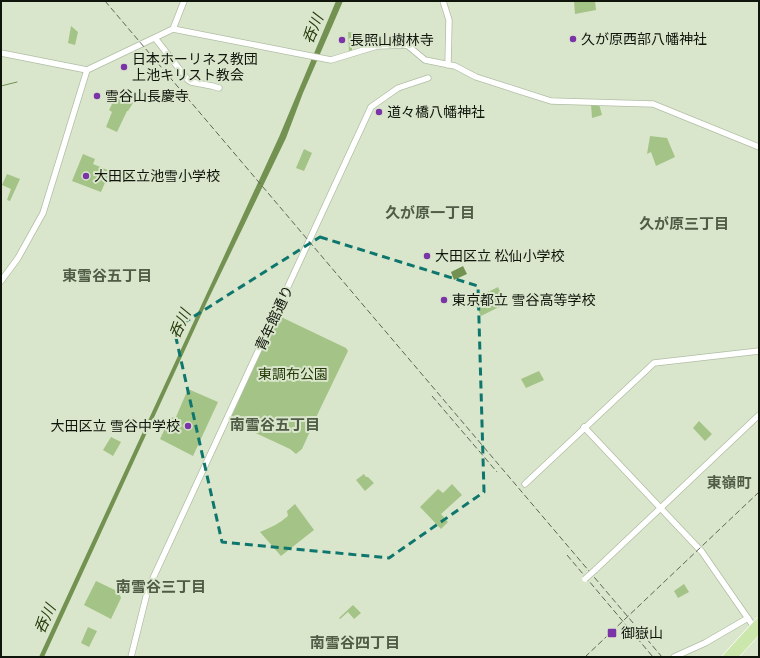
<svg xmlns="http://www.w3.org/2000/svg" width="760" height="658" viewBox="0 0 760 658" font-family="Roboto,'Noto Sans JP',sans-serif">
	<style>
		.green { fill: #a4c386 }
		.water { fill: #739251 }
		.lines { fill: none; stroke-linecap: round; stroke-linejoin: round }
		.stream { stroke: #739251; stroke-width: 1 }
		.minor-casing { stroke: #b1bea5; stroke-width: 7 }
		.major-casing { stroke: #fff; stroke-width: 8 }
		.minor { stroke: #fff; stroke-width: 5.5 }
		.major { stroke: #cbe7ac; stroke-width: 7 }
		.rail { stroke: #5d6555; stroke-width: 1; stroke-dasharray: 6 3; stroke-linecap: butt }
		.minor-bridge-casing { stroke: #b1bea5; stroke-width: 7; stroke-linecap: butt }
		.minor-bridge { stroke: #fff; stroke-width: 5.5 }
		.marked { fill: none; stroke: #0f766e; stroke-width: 3; stroke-dasharray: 8 5; stroke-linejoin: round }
		.poi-dot { fill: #7b34a7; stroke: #d9e6cc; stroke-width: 1.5 }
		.labels { text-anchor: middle; stroke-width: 4; stroke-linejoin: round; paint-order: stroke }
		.poi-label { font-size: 14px; fill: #10150c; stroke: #d9e6cc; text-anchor: start }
		.street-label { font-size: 14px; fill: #10150c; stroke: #d9e6cc }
		.park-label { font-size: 14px; fill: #253908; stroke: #d9e6cc }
		.water-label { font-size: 15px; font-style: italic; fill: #283d0d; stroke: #d9e6cc }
		.neighbourhood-label { font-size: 15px; font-weight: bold; fill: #505c46; stroke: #d9e6cc }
	</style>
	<rect width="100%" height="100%" fill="#d9e6cc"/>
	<path class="green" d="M 574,1 L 595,1 L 596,10 L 575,14 Z
		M 71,26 L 78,32 L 75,45 L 68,43 Z
		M 348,32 L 368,34 L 368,42 L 352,47 L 352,50 L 349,52 Z
		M 119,95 L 133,103 L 128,111 L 127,111 L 117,132 L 106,127 L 112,112 L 109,110 L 114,100 Z
		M 591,104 L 599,104 L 602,115 L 592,118 Z
		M 650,136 L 667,138 L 675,157 L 656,166 L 651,152 L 647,154 Z
		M 304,149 L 312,153 L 304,171 L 296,168 Z
		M 83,154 L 95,159 L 93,164 L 110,171 L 101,192 L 72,181 Z
		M 7,174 L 20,179 L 10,201 L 7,200 L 11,189 L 2,185 Z
		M 498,287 L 506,304 L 498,308 L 490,291 Z
		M 489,291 L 497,308 L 489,312 L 482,295 Z
		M 481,295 L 489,312 L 481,316 L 473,299 Z
		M 279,316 L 346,348 L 348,351 L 320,409 L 302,449 L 296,454 L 290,449 L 228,420 L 276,318 Z
		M 539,371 L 544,380 L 526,388 L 521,379 Z
		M 188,389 L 218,402 L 193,456 L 160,439 L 170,418 L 176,417 Z
		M 699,421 L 712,434 L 705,441 L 693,428 Z
		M 111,437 L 121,442 L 113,456 L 103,450 Z
		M 364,474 L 366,477 L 368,477 L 374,483 L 365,491 L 356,480 Z
		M 452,484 L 462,495 L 441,514 L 448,522 L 441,529 L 420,507 L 438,489 L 443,493 Z
		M 295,504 L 314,530 L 281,556 L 260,532 C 270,528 280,523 288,516 L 287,511 Z
		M 96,581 L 119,592 L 121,598 L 111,619 L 84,605 Z
		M 684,584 L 689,592 L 678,598 L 674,591 Z
		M 353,605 L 361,613 L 354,619 L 348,612 L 340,619 L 339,618 Z
		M 88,627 L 97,631 L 89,647 L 81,643 Z"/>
	<path class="water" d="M 336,1 L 343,1 L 303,93 L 286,138 L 207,302 L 44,657 L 39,657 L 279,137 Z
		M 463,266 L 467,274 L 454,280 L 451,272 Z"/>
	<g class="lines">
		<path class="stream" d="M 1,86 L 17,82"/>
		<g class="minor-casing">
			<path id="minor" d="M 443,1 L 449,20 L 448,65
				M 173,29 L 331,60 L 377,46 L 407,45 L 425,60 L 455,66 L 476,77 L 551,101 L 653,104 L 759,147
				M 155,38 L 188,80 L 191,82 L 212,86 L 219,88
				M 1,53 L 87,70 L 173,29 L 184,1
				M 1,281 L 18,258 L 43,213 L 87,70
				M 584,427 L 702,552 L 756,630
				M 525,484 L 654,363 L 759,351
				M 595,570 L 759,415
				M 131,657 L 148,589 L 371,107 L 398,88 L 428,78
				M 674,657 L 705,643 L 748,618"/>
		</g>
		<g class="major-casing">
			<path id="major" d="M 726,657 L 759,621
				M 734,657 L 759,630"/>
		</g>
		<use href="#minor" class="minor"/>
		<use href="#major" class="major"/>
		<path class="rail" d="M 105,1 L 662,657
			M 432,396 L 497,472
			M 567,555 L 653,657
			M 585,657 L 759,492"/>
		<g class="minor-bridge-casing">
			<path id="minor-bridge" d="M 585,579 L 595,570"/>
		</g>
		<use href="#minor-bridge" class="minor-bridge"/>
	</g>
	<path class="marked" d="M 320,237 L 478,286 L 484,492 L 389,558 L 222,542 L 174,329 Z"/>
	<g class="poi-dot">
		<circle cx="573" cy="39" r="4"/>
		<circle cx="342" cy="40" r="4"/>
		<circle cx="124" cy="67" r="4"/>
		<circle cx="97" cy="96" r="4"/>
		<circle cx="379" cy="112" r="4"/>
		<circle cx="86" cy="176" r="4"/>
		<circle cx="427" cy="256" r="4"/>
		<circle cx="444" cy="300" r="4"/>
		<circle cx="188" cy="426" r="4"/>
		<rect x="607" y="628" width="10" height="10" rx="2"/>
	</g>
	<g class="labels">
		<g class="poi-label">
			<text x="581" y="44">久が原西部八幡神社</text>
			<text x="350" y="45">長照山樹林寺</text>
			<text x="132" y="64">日本ホーリネス教団<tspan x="132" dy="16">上池キリスト教会</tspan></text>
			<text x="105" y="101">雪谷山長慶寺</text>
			<text x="387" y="117">道々橋八幡神社</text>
			<text x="94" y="181">大田区立池雪小学校</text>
			<text x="435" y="261">大田区立 松仙小学校</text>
			<text x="452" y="305">東京都立 雪谷高等学校</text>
			<text x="180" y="431" text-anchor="end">大田区立 雪谷中学校</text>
			<text x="621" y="638">御嶽山</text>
		</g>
		<g class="street-label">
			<text transform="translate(274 318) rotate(-65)" y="5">青年館通り</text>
		</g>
		<g class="park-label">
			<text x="293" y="379">東調布公園</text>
		</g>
		<g class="water-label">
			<text transform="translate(313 29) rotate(-67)" y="5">呑川</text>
			<text transform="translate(180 324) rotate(-65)" y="5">呑川</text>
			<text transform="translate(45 619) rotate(-65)" y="5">呑川</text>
		</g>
		<g class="neighbourhood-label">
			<text x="430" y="218">久が原一丁目</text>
			<text x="684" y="229">久が原三丁目</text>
			<text x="107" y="281">東雪谷五丁目</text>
			<text x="275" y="430">南雪谷五丁目</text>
			<text x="729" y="488">東嶺町</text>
			<text x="161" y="592">南雪谷三丁目</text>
			<text x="355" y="648">南雪谷四丁目</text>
		</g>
	</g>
	<rect width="760" height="658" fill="none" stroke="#10150c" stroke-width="4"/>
</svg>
